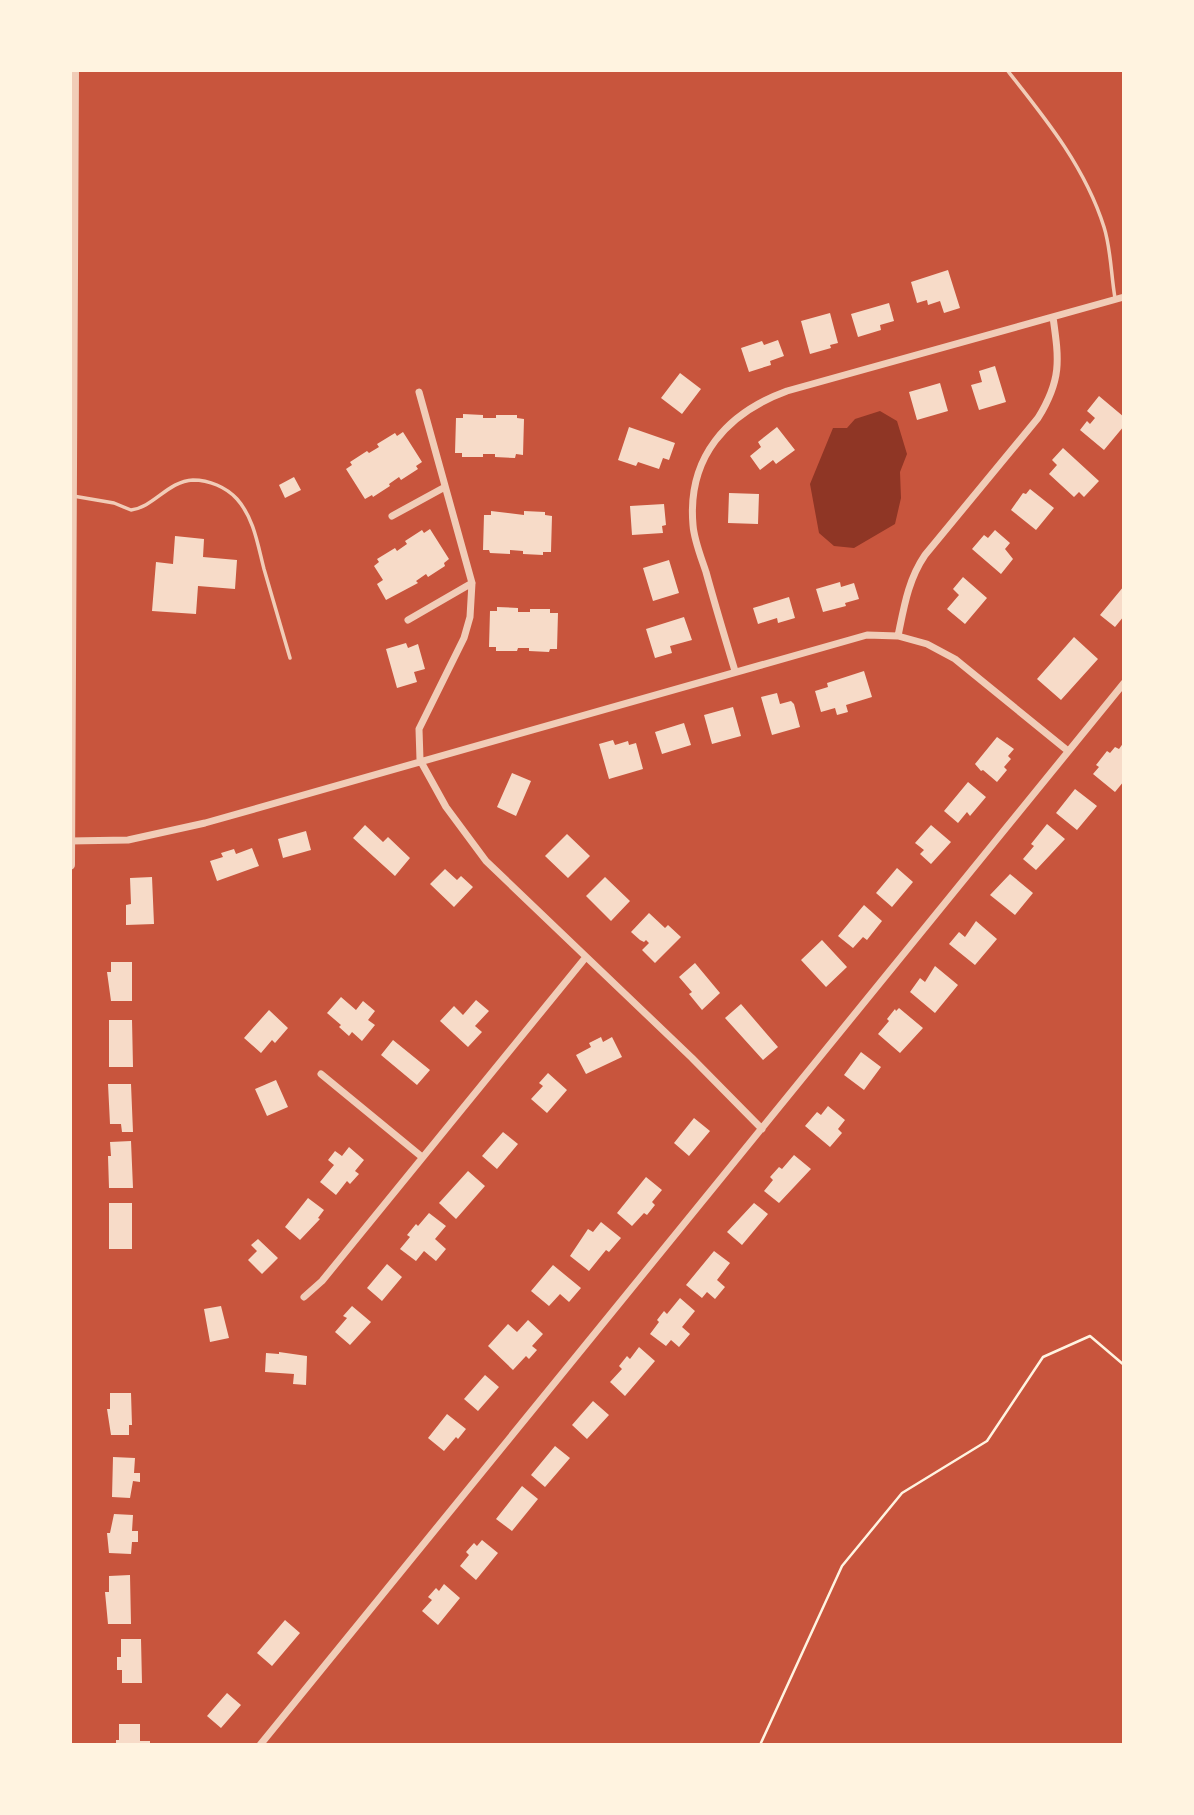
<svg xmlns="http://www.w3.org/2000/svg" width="1194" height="1815" viewBox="0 0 1194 1815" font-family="'Noto Sans',sans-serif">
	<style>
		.water { fill: #8f3625 }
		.building { fill: #f7dbc8 }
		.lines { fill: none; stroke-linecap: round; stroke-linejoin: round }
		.path { stroke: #fff3e0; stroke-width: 2.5 }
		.service { stroke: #f1ccb7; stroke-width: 3.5 }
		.minor { stroke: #f1ccb7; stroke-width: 7 }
		.tertiary { stroke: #f1ccb7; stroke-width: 10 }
	</style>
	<rect width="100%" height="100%" fill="#c8553d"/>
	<path class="water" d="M 880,411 L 897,421 L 907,454 L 900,472 L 901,498 L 895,524 L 854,548 L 834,546 L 819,533 L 810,484 L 833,428 L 847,428 L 855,419 Z"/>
	<path class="building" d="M 948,270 L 960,308 L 944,313 L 940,301 L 928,305 L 927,300 L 917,303 L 911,282 Z
		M 889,303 L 894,321 L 880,325 L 881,330 L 858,337 L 851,314 Z
		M 830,313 L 838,343 L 830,345 L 831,348 L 810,354 L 801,321 Z
		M 778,340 L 784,356 L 770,361 L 771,365 L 749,372 L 741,348 L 762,341 L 764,345 Z
		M 995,366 L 1006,402 L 979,410 L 971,385 L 982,382 L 979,371 Z
		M 680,373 L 701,389 L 682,414 L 661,398 Z
		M 940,383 L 948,411 L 917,420 L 909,392 Z
		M 1099,396 L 1124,417 L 1124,426 L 1104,450 L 1080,430 L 1087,421 L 1090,424 L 1095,418 L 1087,411 Z
		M 463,414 L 483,415 L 483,418 L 496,418 L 496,415 L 517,415 L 517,418 L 524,419 L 523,455 L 516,454 L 515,458 L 495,457 L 495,454 L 483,454 L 483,457 L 462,457 L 462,453 L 455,453 L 456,418 L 463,418 Z
		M 629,427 L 675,443 L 669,460 L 663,458 L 659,469 L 638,462 L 636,466 L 618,460 Z
		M 777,427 L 795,450 L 776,464 L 773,460 L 760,470 L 750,456 L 761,447 L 758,442 Z
		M 403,432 L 422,462 L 416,466 L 418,469 L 401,480 L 399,477 L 389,484 L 390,486 L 373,497 L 372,495 L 365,499 L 346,469 L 352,465 L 350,462 L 367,451 L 369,453 L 379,447 L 377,444 L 395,433 L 397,436 Z
		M 1063,448 L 1099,481 L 1084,497 L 1079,492 L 1074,497 L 1049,474 L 1057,465 L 1052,460 Z
		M 294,477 L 301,490 L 285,498 L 279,485 Z
		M 1030,489 L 1054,508 L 1036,530 L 1011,510 L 1023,493 L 1026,494 Z
		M 729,493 L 759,494 L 758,524 L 728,523 Z
		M 664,504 L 666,525 L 662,526 L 663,533 L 632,535 L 630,506 Z
		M 491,511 L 524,515 L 524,511 L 545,512 L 545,515 L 552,516 L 551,552 L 543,552 L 543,555 L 523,554 L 523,551 L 510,550 L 510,554 L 490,553 L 489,550 L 483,550 L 484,515 L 491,515 Z
		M 430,529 L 449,559 L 444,563 L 445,566 L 428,577 L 426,574 L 416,581 L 418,583 L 386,600 L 377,584 L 383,580 L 374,566 L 379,562 L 377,559 L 395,548 L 397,551 L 407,544 L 405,541 L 422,530 L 424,533 Z
		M 995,530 L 1010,543 L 1005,549 L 1013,559 L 1001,574 L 972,549 L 984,535 L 988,538 Z
		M 175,536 L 204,539 L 203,557 L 237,560 L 235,589 L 198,586 L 196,614 L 152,611 L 156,562 L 173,564 Z
		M 669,560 L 679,593 L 653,601 L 643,568 Z
		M 963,577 L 987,598 L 965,624 L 947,609 L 959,595 L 953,589 Z
		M 840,582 L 841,587 L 854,583 L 859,599 L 845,603 L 846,606 L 823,612 L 816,589 Z
		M 1124,586 L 1124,616 L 1115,627 L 1100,615 Z
		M 789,597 L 795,618 L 778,623 L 777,618 L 758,624 L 753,608 Z
		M 497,607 L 518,608 L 518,612 L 530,612 L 530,609 L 550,609 L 550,613 L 558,613 L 557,649 L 550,649 L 549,652 L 529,651 L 529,648 L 518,648 L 517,651 L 496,651 L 496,647 L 489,647 L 490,611 L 497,611 Z
		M 684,617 L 692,640 L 670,646 L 672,653 L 655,658 L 646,629 Z
		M 1074,637 L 1098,659 L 1061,700 L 1037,679 Z
		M 406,643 L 408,648 L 418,644 L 425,669 L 414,672 L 417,682 L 397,688 L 386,649 Z
		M 864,671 L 872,697 L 846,705 L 848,712 L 837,715 L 835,708 L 821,712 L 815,691 L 828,687 L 827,683 Z
		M 777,693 L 780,704 L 791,701 L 794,704 L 800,727 L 772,735 L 761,697 Z
		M 733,707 L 741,736 L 712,744 L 704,715 Z
		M 684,723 L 691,745 L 662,754 L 655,732 Z
		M 997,737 L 1014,749 L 1008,756 L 1011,759 L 1004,767 L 1007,770 L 997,782 L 983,770 L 981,771 L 975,764 Z
		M 613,740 L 615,745 L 628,741 L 629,745 L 636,743 L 643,769 L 609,779 L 599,744 Z
		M 1124,742 L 1124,781 L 1115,792 L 1093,774 L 1099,767 L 1096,765 L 1107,751 L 1110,753 L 1115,747 L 1119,749 Z
		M 512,773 L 531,781 L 516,816 L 497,807 Z
		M 968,782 L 986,797 L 970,816 L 967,812 L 958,823 L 944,811 Z
		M 1075,789 L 1097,806 L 1077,830 L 1056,813 Z
		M 1047,824 L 1065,839 L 1036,870 L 1023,859 L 1034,846 L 1031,844 Z
		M 365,825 L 383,842 L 388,837 L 410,858 L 395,876 L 353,838 Z
		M 931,825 L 951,842 L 931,864 L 920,854 L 924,850 L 915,843 Z
		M 306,831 L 311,850 L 283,858 L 278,839 Z
		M 567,834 L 590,856 L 568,878 L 545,856 Z
		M 252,848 L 259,866 L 217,881 L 210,861 L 223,857 L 221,853 L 234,849 L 236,854 Z
		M 897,868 L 913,882 L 892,907 L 876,893 Z
		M 445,869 L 457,880 L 461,876 L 473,887 L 454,907 L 430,884 Z
		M 1010,874 L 1033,893 L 1015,915 L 990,895 Z
		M 152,877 L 154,924 L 126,925 L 126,905 L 131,904 L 130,878 Z
		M 605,877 L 630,901 L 611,921 L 586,896 Z
		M 864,905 L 882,921 L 867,940 L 863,937 L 853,948 L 838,936 Z
		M 649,913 L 665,928 L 668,925 L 681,937 L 655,963 L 642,950 L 649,943 L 646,940 L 644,942 L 640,940 L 631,932 Z
		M 976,921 L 997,939 L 975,965 L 949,944 L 959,932 L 965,937 Z
		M 822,940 L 847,967 L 826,987 L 801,960 Z
		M 111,962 L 132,962 L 132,1001 L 111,1001 L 107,972 L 111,972 Z
		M 695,963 L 720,993 L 702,1010 L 689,994 L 692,992 L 679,977 Z
		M 935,966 L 958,985 L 935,1013 L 910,992 L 920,978 L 925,982 Z
		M 341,997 L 356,1010 L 363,1001 L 375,1011 L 368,1020 L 375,1025 L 362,1041 L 352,1032 L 349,1036 L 339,1027 L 341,1025 L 327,1013 Z
		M 476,1000 L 489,1011 L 475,1026 L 482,1032 L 468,1047 L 440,1021 L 454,1006 L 463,1015 Z
		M 741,1004 L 778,1047 L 763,1060 L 725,1018 Z
		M 899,1008 L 923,1028 L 900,1053 L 878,1034 L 889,1021 L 887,1019 L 895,1009 L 896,1011 Z
		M 269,1010 L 288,1028 L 275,1043 L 272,1040 L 261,1053 L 244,1038 Z
		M 109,1020 L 132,1020 L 133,1067 L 109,1067 Z
		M 601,1037 L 603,1042 L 612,1037 L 622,1057 L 586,1074 L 576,1055 L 591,1047 L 589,1043 Z
		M 393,1040 L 430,1070 L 417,1085 L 381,1055 Z
		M 861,1052 L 881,1067 L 864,1090 L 844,1075 Z
		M 548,1073 L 567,1090 L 547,1113 L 531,1099 L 543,1086 L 539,1083 Z
		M 276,1080 L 288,1107 L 267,1116 L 255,1089 Z
		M 108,1084 L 131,1084 L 133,1132 L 122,1132 L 121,1124 L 110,1124 Z
		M 828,1106 L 845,1120 L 838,1129 L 842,1133 L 830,1147 L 805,1126 L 817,1112 L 821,1115 Z
		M 694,1118 L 710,1131 L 689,1156 L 674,1143 Z
		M 503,1132 L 518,1144 L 497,1169 L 482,1156 Z
		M 131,1141 L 133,1188 L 109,1188 L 108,1156 L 111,1156 L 110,1142 Z
		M 349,1147 L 364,1160 L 355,1171 L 359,1174 L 350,1184 L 347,1181 L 336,1195 L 320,1182 L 334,1165 L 328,1160 L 335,1151 L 342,1156 Z
		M 794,1155 L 811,1169 L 779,1203 L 764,1191 L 773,1180 L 770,1177 L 779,1167 L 782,1169 Z
		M 468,1171 L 485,1186 L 456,1219 L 439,1203 Z
		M 646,1177 L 662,1190 L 652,1202 L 655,1205 L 647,1215 L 644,1213 L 632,1226 L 617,1213 Z
		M 308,1198 L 324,1210 L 318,1218 L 320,1219 L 300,1240 L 285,1227 Z
		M 109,1203 L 132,1203 L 132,1249 L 109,1249 Z
		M 754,1203 L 768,1214 L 742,1245 L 727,1232 Z
		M 429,1213 L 446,1226 L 435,1239 L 446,1249 L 436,1261 L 424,1251 L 416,1261 L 400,1249 L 410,1237 L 407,1235 L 416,1224 L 418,1226 Z
		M 601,1222 L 621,1238 L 609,1252 L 606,1250 L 589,1271 L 570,1256 L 588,1229 L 593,1232 Z
		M 258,1239 L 278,1258 L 262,1274 L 248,1260 L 257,1251 L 251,1245 Z
		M 714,1251 L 730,1263 L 717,1280 L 725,1287 L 715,1299 L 707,1292 L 702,1298 L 686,1285 Z
		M 387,1264 L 402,1277 L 382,1301 L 367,1288 Z
		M 553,1265 L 581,1288 L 569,1302 L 560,1294 L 549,1306 L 531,1291 Z
		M 680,1298 L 695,1311 L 682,1327 L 690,1334 L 679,1347 L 671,1340 L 666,1346 L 650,1334 L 659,1322 L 657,1320 L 664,1311 L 667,1314 Z
		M 221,1306 L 229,1338 L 210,1342 L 204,1309 Z
		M 352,1306 L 371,1322 L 350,1345 L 335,1332 L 347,1318 L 343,1316 Z
		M 528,1320 L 543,1334 L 532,1346 L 537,1350 L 529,1359 L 526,1356 L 513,1370 L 488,1346 L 508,1324 L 517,1332 Z
		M 639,1347 L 655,1361 L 625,1396 L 610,1382 L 622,1369 L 619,1366 L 627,1356 L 630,1359 Z
		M 279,1352 L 307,1356 L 306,1385 L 293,1384 L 294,1374 L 265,1372 L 266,1353 L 279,1354 Z
		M 485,1375 L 499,1387 L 478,1411 L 464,1399 Z
		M 110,1393 L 131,1393 L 132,1425 L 129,1425 L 129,1435 L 111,1435 L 107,1409 L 110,1409 Z
		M 593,1401 L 609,1415 L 587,1439 L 572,1425 Z
		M 447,1414 L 466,1429 L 458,1439 L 456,1437 L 444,1451 L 428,1438 Z
		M 555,1446 L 570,1458 L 545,1487 L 531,1475 Z
		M 113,1457 L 135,1458 L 134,1473 L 140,1473 L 140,1482 L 133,1481 L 130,1498 L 112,1497 Z
		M 522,1486 L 538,1499 L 512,1531 L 496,1519 Z
		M 114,1514 L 133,1515 L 132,1531 L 138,1531 L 138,1542 L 132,1542 L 131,1554 L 109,1553 L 107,1533 L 110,1533 Z
		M 482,1540 L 498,1553 L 476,1580 L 460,1566 L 469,1555 L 466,1552 L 474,1543 L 477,1546 Z
		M 130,1575 L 131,1624 L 108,1624 L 105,1592 L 109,1592 L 109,1576 Z
		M 444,1584 L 460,1598 L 438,1625 L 422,1611 L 432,1600 L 428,1597 L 436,1588 L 439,1591 Z
		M 285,1620 L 300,1633 L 272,1666 L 257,1653 Z
		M 121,1639 L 141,1639 L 142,1683 L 122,1683 L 122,1670 L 117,1670 L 117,1657 L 121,1657 Z
		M 227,1693 L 241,1705 L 221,1728 L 207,1716 Z
		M 119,1724 L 140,1724 L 140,1741 L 150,1741 L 150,1745 L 116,1745 L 116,1740 L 119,1740 Z"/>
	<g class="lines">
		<path class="path" d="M 760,1745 L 842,1566 L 902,1493 L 987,1441 L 1043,1357 L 1090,1336 L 1124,1365"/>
		<path class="service" d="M 1007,70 C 1046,119 1085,167 1104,227 C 1111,249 1111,275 1115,298
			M 73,496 L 114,503 L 131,510 C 154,507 168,481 193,480 C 209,480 226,487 237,499 C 254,518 258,546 264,569 C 273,599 281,628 290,658"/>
		<path class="minor" d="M 419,392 L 472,583 L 470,617 L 464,638 L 419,729 L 420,760 L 446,807 L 486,861 L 692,1058 L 762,1129
			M 392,516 L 445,487
			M 408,620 L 472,583
			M 898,636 C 904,607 908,580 925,555 L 1038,418 C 1062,379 1059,360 1053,317
			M 735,671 C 725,638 715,605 706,572 C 701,557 694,540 693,525 C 687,457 727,413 787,391 L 1124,297
			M 70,841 L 128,840 L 205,823 L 867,635 L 898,636 L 927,644 L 955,659 L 1068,751
			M 321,1074 L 422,1157
			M 304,1297 L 322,1281 L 586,957
			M 260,1745 L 1124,683"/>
		<path class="tertiary" d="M 70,865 L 74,70"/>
	</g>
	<rect width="1194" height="1815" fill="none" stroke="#fff3e0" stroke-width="144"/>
</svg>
